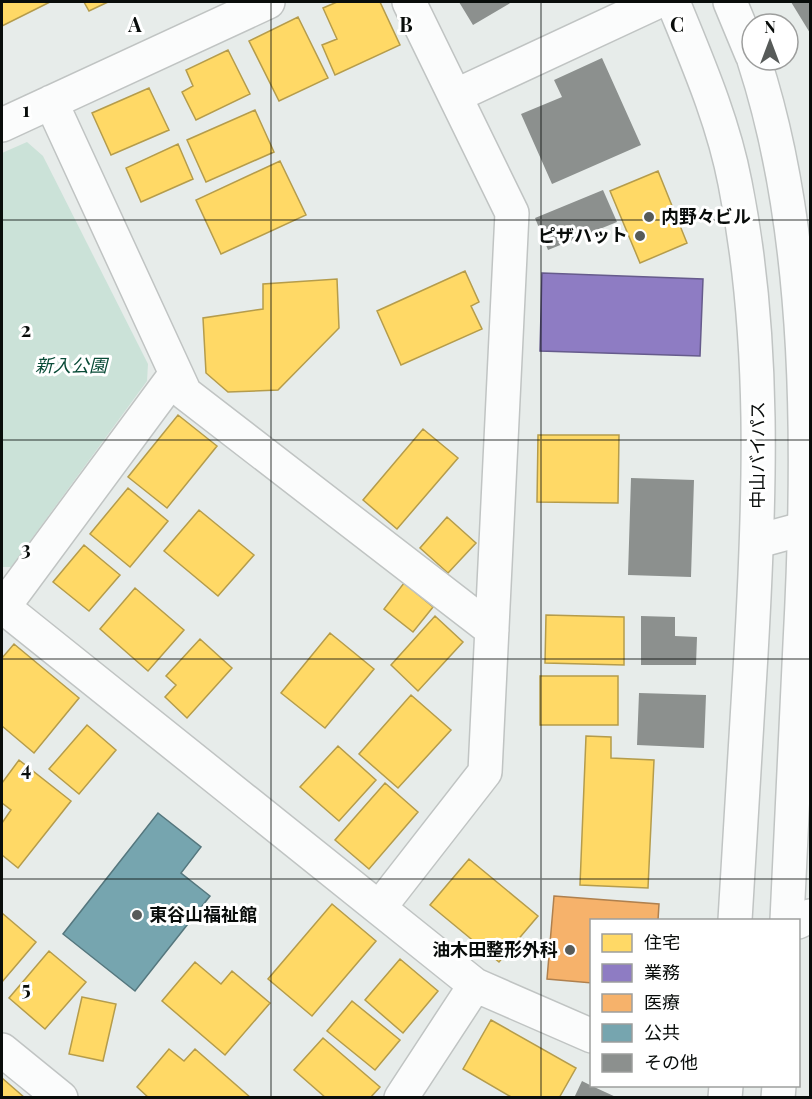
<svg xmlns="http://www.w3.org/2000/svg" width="812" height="1099" viewBox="0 0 812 1099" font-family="'Playfair Display','Noto Sans JP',serif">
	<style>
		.green { fill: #cbe2d8 }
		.homes { fill: #ffd966; stroke: #b59c4b; stroke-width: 1.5 }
		.offices { fill: #8e7cc3; stroke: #665b8c; stroke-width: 1.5 }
		.health { fill: #f6b26b; stroke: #af804e; stroke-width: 1.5 }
		.public { fill: #76a5af; stroke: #55777e; stroke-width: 1.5 }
		.building { fill: #8c908e }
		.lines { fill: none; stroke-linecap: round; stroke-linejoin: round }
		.street-casing { stroke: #c0c4c3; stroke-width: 36 }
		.secondary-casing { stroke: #c0c4c3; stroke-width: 36 }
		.street { stroke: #fbfcfc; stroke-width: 33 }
		.secondary { stroke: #fbfcfc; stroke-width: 33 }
		.grid { fill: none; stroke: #090d0b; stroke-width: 1.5; stroke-opacity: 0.55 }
		.poi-dot { fill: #575b59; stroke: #fff; stroke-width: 2 }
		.labels { text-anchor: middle; stroke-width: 6; stroke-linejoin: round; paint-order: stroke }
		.poi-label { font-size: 18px; font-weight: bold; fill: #090d0b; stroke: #fff; text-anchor: start }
		.park-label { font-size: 18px; font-style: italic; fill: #094b37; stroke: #fff }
		.street-label { font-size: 18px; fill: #090d0b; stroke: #fff }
		.grid-label { font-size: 20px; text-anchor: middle; font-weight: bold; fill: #090d0b; stroke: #fff; stroke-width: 6; stroke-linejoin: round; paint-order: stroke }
	</style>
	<rect width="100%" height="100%" fill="#e7ecea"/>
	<path class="green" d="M 27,142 L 43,156 L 148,364 L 147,381 L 11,567 L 2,567 L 2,153 Z"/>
	<path class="homes" d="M 2,2 L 50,2 L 2,26 Z
		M 84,2 L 108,2 L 89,11 Z
		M 337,2 L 380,2 L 400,45 L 335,75 L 322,45 L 337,39 L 323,8 Z
		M 298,17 L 328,78 L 279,101 L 249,41 Z
		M 228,50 L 250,94 L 196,120 L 182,92 L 193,86 L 186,70 Z
		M 149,88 L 169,130 L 111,155 L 92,113 Z
		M 255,110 L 274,152 L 206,182 L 187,140 Z
		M 178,144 L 193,179 L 141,202 L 126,168 Z
		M 280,161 L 306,215 L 221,254 L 196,200 Z
		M 658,171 L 687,243 L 640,263 L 610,191 Z
		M 465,271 L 479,302 L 471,306 L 482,329 L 401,365 L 377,311 Z
		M 337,279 L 339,328 L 278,390 L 228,392 L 206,373 L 203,318 L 263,309 L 263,284 Z
		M 178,415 L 217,446 L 167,508 L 128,477 Z
		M 423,429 L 458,458 L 397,529 L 363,500 Z
		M 538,435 L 619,435 L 618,503 L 537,502 Z
		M 128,488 L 168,521 L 130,567 L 90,534 Z
		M 199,510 L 254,555 L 218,596 L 164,551 Z
		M 447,517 L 476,543 L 448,573 L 420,548 Z
		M 84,545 L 120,575 L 89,611 L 53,582 Z
		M 404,583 L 433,607 L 413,632 L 384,609 Z
		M 135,588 L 184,630 L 148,671 L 100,629 Z
		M 546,615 L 624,617 L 624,665 L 545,663 Z
		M 435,616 L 463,642 L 418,691 L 391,665 Z
		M 330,633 L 374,669 L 325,728 L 281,693 Z
		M 200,639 L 232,668 L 187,718 L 165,697 L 176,685 L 166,676 Z
		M 14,644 L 79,698 L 34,753 L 2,726 L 2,658 Z
		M 540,676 L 618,676 L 618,725 L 540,725 Z
		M 411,695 L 451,730 L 398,788 L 359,754 Z
		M 87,725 L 116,750 L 79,794 L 49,769 Z
		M 586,736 L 611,737 L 611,758 L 654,760 L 648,888 L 580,885 Z
		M 338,746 L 376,780 L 339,821 L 300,787 Z
		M 19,760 L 71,801 L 18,868 L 2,855 L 2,823 L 11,810 L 2,803 L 2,783 Z
		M 385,783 L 418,812 L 369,869 L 335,840 Z
		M 469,859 L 538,916 L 499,962 L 430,905 Z
		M 332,904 L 376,941 L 312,1016 L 268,979 Z
		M 2,913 L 36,942 L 2,982 Z
		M 49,951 L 86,982 L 45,1029 L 9,998 Z
		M 400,959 L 438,991 L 403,1033 L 365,1000 Z
		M 195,962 L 221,984 L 232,971 L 270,1003 L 225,1055 L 162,1001 Z
		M 82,997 L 116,1004 L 103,1061 L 69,1054 Z
		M 352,1001 L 400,1040 L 375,1070 L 327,1031 Z
		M 491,1020 L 576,1068 L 559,1098 L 513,1098 L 463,1069 Z
		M 323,1038 L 380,1087 L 370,1098 L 326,1098 L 294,1070 Z
		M 169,1049 L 184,1061 L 195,1049 L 251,1098 L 149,1098 L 137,1087 Z
		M 2,1078 L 25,1098 L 2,1098 Z"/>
	<path class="offices" d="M 542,273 L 703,279 L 700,356 L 540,351 Z"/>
	<path class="health" d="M 554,896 L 659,904 L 658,920 L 592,920 L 592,983 L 547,979 Z"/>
	<path class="public" d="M 158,813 L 201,847 L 181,873 L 210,896 L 135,991 L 63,934 Z"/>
	<path class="building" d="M 459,2 L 512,2 L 473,25 Z
		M 791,2 L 810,2 L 810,33 Z
		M 602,58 L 641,145 L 552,184 L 521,114 L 562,97 L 554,80 Z
		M 603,190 L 617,222 L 548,250 L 535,218 Z
		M 631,478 L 694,480 L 691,577 L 628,575 Z
		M 641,616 L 675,617 L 675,636 L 697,637 L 696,665 L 641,665 Z
		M 639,693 L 706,695 L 704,748 L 637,745 Z
		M 582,1081 L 592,1086 L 618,1098 L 574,1098 Z"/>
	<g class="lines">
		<g class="street-casing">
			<path id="street" d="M 455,96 L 657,2
				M 51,102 L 185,393 L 492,630
				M 2,125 L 268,2
				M 758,541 L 810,527
				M 2,606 L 475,985 L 592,1036
				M 2,609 L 175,375
				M 379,908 L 485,772 L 512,213 L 409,2
				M 798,922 L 810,916
				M 2,1050 L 61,1098
				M 401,1098 L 475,985"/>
		</g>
		<g class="secondary-casing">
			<path id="secondary" d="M 673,2 C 697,61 723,120 735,183 C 766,338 760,497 751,654 C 746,743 741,832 735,920
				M 730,2 L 752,55
				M 754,60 C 812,237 810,457 800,644 C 795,736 792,828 787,920
				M 725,1098 L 726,1086
				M 778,1098 L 779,1086"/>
		</g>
		<use href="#street" class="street"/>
		<use href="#secondary" class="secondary"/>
	</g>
	<path class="grid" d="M 271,2 L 271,1098M 541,2 L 541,1098M 2,220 L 810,220M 2,440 L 810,440M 2,659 L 810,659M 2,879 L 810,879"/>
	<g class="poi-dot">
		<circle cx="649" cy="217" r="6"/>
		<circle cx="640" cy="236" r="6"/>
		<circle cx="137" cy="915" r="6"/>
		<circle cx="570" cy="950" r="6"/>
	</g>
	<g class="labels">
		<g class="poi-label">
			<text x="661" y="223">内野々ビル</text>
			<text x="628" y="242" text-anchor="end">ピザハット</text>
			<text x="149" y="921">東谷山福祉館</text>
			<text x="558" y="956" text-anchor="end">油木田整形外科</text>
		</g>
		<g class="park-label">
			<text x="71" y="372">新入公園</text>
		</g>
		<g class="street-label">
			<text transform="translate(758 455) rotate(-90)" y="6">中山バイパス</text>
		</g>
	</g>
	<g class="grid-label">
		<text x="135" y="32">A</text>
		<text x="406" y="32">B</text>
		<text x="677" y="32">C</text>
		<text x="26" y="117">1</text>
		<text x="26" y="337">2</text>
		<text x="26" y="556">3</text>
		<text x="26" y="776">4</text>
		<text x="26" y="996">5</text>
	</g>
	<rect width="812" height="1099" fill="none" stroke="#090d0b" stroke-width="6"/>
	<rect x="590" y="919" width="210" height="168" fill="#ffffff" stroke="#9d9e9d" stroke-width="1.5"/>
	<rect x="602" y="934" width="30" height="18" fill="#ffd966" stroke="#9d9e9d" stroke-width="1.5"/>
	<text x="644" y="949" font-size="18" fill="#090d0b">住宅</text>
	<rect x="602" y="964" width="30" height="18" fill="#8e7cc3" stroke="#9d9e9d" stroke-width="1.5"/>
	<text x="644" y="979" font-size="18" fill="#090d0b">業務</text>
	<rect x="602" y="994" width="30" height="18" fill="#f6b26b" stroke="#9d9e9d" stroke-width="1.5"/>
	<text x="644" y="1009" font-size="18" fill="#090d0b">医療</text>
	<rect x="602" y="1024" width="30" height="18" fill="#76a5af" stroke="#9d9e9d" stroke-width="1.5"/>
	<text x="644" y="1039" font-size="18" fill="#090d0b">公共</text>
	<rect x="602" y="1054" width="30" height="18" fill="#8c908e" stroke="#9d9e9d" stroke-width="1.5"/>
	<text x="644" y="1069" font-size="18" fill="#090d0b">その他</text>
	<g transform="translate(770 42)"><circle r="28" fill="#ffffff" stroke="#9d9e9d" stroke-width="1.5"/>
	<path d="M0-4.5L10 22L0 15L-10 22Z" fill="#575b59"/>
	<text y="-9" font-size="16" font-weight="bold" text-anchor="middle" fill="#090d0b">N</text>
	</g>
</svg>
